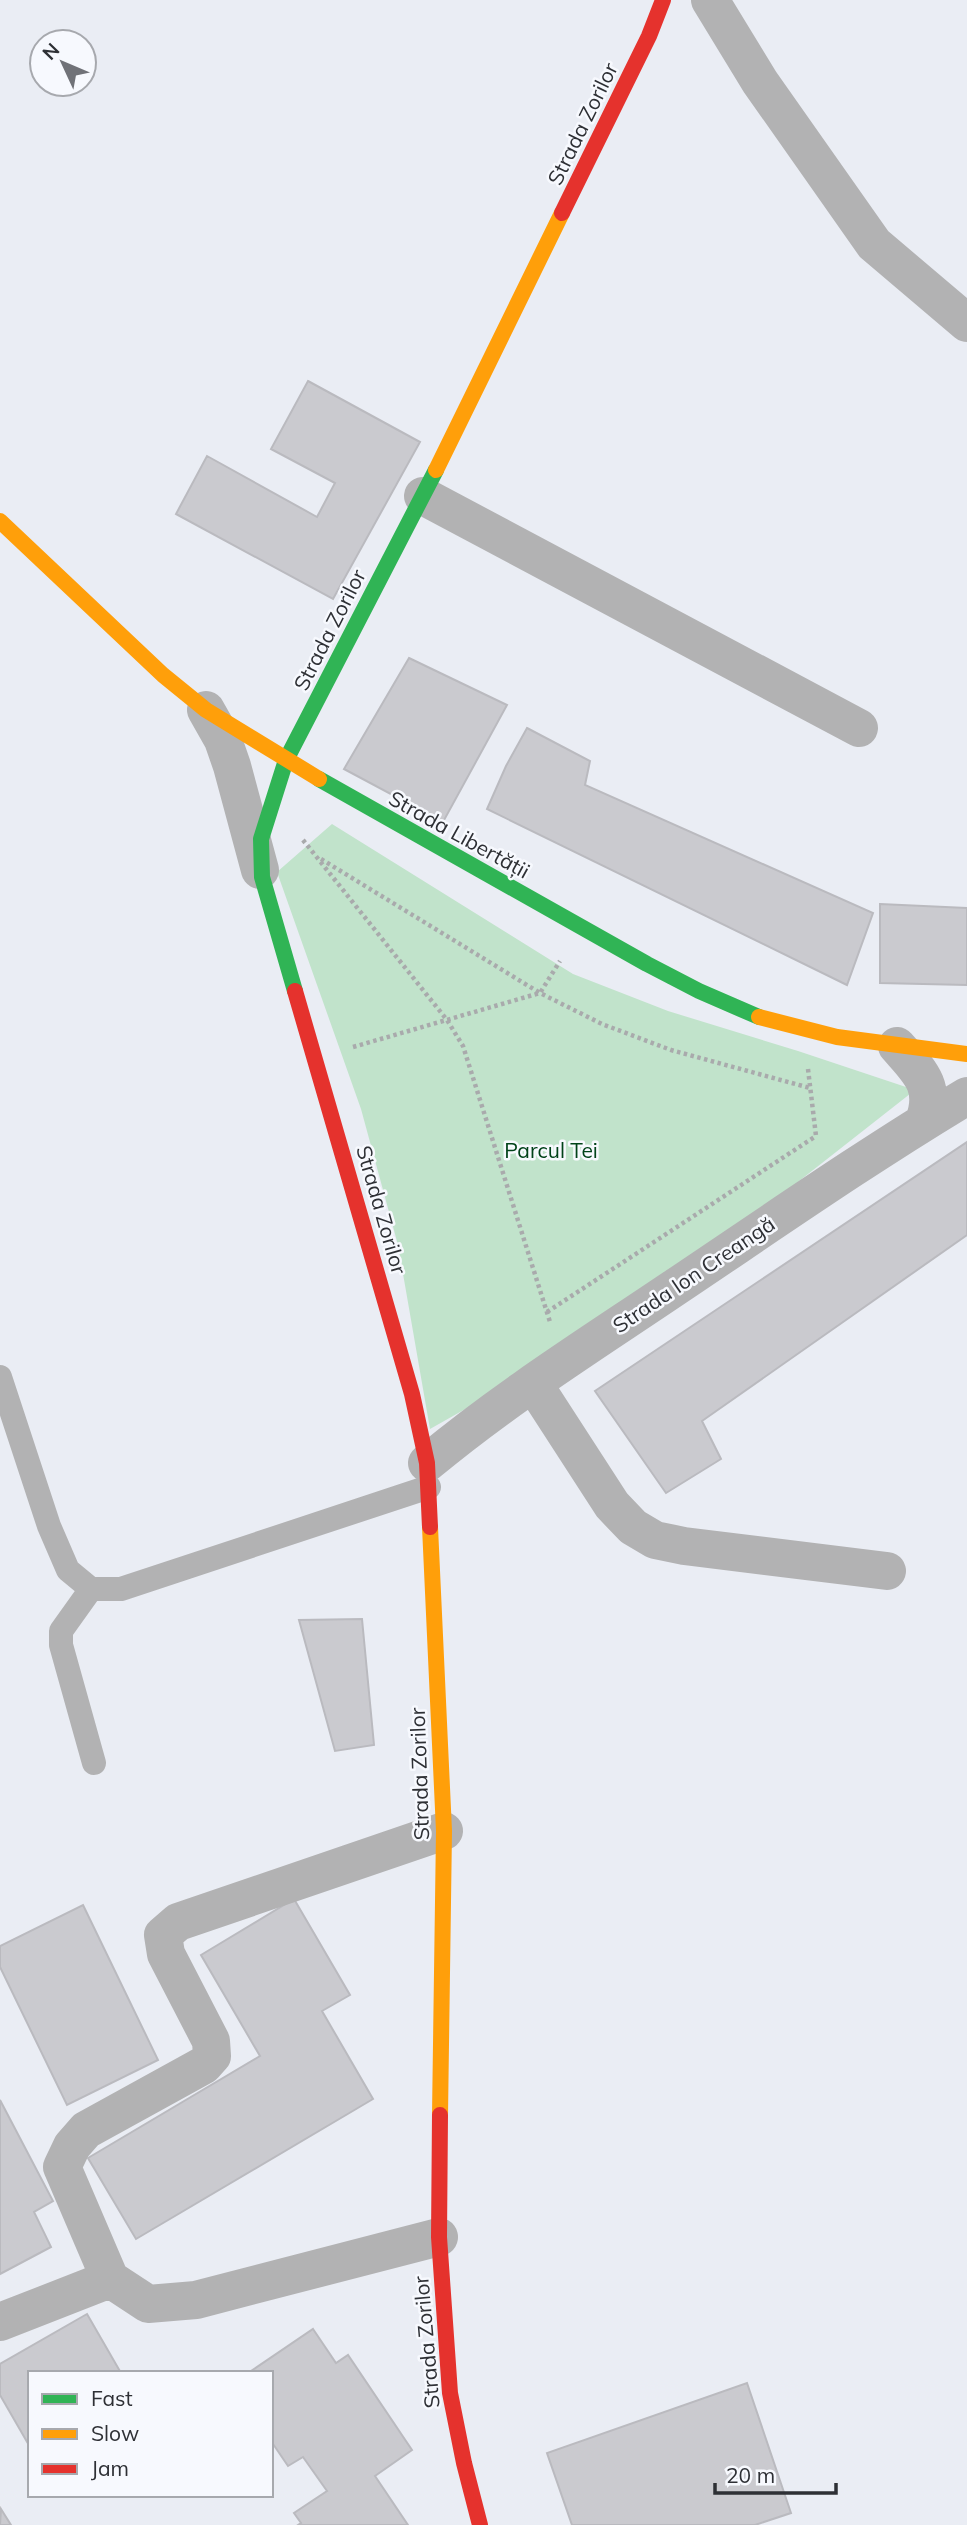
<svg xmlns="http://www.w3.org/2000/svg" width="967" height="2525" viewBox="0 0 967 2525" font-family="Mulish,sans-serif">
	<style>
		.green { fill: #c1e3cb }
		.building { fill: #cacacf; stroke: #bababf; stroke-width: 2 }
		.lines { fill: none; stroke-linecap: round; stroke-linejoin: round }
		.path { stroke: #a9aaac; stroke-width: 4.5; stroke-dasharray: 3.5 3.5; stroke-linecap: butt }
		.lane { stroke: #b2b2b3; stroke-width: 24 }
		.street { stroke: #b2b2b3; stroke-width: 38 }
		.fast { stroke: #30b455; stroke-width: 16 }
		.slow { stroke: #ff9f0a; stroke-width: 16 }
		.jam { stroke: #e5322d; stroke-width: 16 }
		.labels { text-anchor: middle; stroke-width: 5; stroke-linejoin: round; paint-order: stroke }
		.street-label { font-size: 21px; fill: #2e3035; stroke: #f7f9fe }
		.park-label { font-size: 21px; fill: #014319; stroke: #f7f9fe }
	</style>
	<rect width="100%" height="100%" fill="#eaedf4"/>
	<path class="green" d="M 332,824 L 573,974 L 668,1011 L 798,1051 L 915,1090 L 766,1207 L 513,1382 L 430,1429 L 398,1245 L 361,1109 L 277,872 Z"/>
	<path class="building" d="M 308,381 L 420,442 L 333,599 L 176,514 L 207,456 L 317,517 L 335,483 L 271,449 Z
		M 409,658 L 507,705 L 443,822 L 344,769 Z
		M 527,728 L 590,761 L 585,785 L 873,913 L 847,985 L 487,809 L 506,766 Z
		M 880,904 L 967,908 L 967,985 L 880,983 Z
		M 967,1142 L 967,1235 L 702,1421 L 721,1459 L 666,1493 L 595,1391 Z
		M 362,1619 L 374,1745 L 335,1751 L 299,1620 Z
		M 294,1899 L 350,1995 L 322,2011 L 373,2099 L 136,2239 L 88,2158 L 260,2056 L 201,1955 Z
		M 83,1905 L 158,2060 L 67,2105 L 0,1967 L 0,1946 Z
		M 0,2100 L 53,2201 L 34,2212 L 51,2247 L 0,2274 Z
		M 87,2314 L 121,2373 L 30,2373 L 30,2447 L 0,2395 L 0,2364 Z
		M 313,2329 L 336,2363 L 348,2355 L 412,2450 L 375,2476 L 408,2525 L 298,2525 L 301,2523 L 294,2513 L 327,2491 L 303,2457 L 288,2466 L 271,2441 L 271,2373 L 248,2373 Z
		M 747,2383 L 791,2513 L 755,2525 L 572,2525 L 547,2453 Z
		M 1,2509 L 11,2525 L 0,2525 Z"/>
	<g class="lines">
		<path class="path" d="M 303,840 L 447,1020 L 463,1046 L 550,1322
			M 321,859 L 540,993 L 602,1024 L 671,1050 L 810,1088
			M 353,1047 L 540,993 L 560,961
			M 808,1069 L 816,1136
			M 547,1312 L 816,1136"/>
		<path class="lane" d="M 0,1377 L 49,1526 L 68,1570 L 91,1589 L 121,1589 L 429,1487
			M 91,1589 L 61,1631 L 61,1645 L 94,1763"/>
		<path class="street" d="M 710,0 L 760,82 L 874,244 L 967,323
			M 423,496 L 859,728
			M 206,710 L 223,740 L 232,766 L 260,870
			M 897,1046 C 919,1071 937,1086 924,1121
			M 533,1383 L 612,1505 L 633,1527 L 655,1540 L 684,1546 L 887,1571
			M 427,1463 C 505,1398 591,1344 674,1288 C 771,1223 867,1156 967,1096
			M 439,2237 L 196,2300 L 148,2304 L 110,2279 L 62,2167 L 72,2146 L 86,2130 L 204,2065 L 212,2056 L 211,2041 L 166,1954 L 163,1935 L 178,1922 L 444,1831
			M 0,2322 L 110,2279"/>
		<path class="fast" d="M 319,779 L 647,964 L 699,991 L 759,1017
			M 295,991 L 262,877 L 261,839 L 286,760 L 436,470"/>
		<path class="slow" d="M 436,470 L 562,213
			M 0,521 L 163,675 L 206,710 L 319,779
			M 759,1017 L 837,1037 L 967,1054
			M 430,1527 L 444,1831 L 440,2115"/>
		<path class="jam" d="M 562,213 L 649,36 L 663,0
			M 295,991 L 412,1394 L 427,1463 L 430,1527
			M 440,2115 L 439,2237 L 450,2393 L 464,2463 L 480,2525"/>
	</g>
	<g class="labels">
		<g class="street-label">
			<text transform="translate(583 124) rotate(-64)" y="7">Strada Zorilor</text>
			<text transform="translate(330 630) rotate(-63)" y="7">Strada Zorilor</text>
			<text transform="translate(459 835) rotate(29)" y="7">Strada Libertății</text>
			<text transform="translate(381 1210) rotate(74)" y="7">Strada Zorilor</text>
			<text transform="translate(694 1275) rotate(-34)" y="7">Strada Ion Creangă</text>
			<text transform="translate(420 1774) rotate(-92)" y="7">Strada Zorilor</text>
			<text transform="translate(427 2342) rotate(-95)" y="7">Strada Zorilor</text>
		</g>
		<g class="park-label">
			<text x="551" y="1158">Parcul Tei</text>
		</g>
	</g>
	<rect x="28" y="2371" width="245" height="126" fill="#f7f9fe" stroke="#a7a9ae" stroke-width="2"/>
	<rect x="42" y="2394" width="35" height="10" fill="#30b455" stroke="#a7a9ae" stroke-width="2"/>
	<text x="91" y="2406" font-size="21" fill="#2e3035">Fast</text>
	<rect x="42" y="2429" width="35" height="10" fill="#ff9f0a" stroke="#a7a9ae" stroke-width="2"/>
	<text x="91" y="2441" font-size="21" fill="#2e3035">Slow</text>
	<rect x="42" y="2464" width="35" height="10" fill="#e5322d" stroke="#a7a9ae" stroke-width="2"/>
	<text x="91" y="2476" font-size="21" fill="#2e3035">Jam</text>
	<g transform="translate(63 63) rotate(314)"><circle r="33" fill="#f7f9fe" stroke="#a7a9ae" stroke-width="2"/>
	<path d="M0-5L12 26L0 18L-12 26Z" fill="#707278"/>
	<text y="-10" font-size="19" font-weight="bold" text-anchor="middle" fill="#2e3035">N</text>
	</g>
	<path d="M715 2483v10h121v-10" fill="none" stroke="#2e3035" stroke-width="3.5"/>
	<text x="726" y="2483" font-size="21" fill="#2e3035" stroke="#f7f9fe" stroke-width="5" paint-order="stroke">20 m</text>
</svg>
